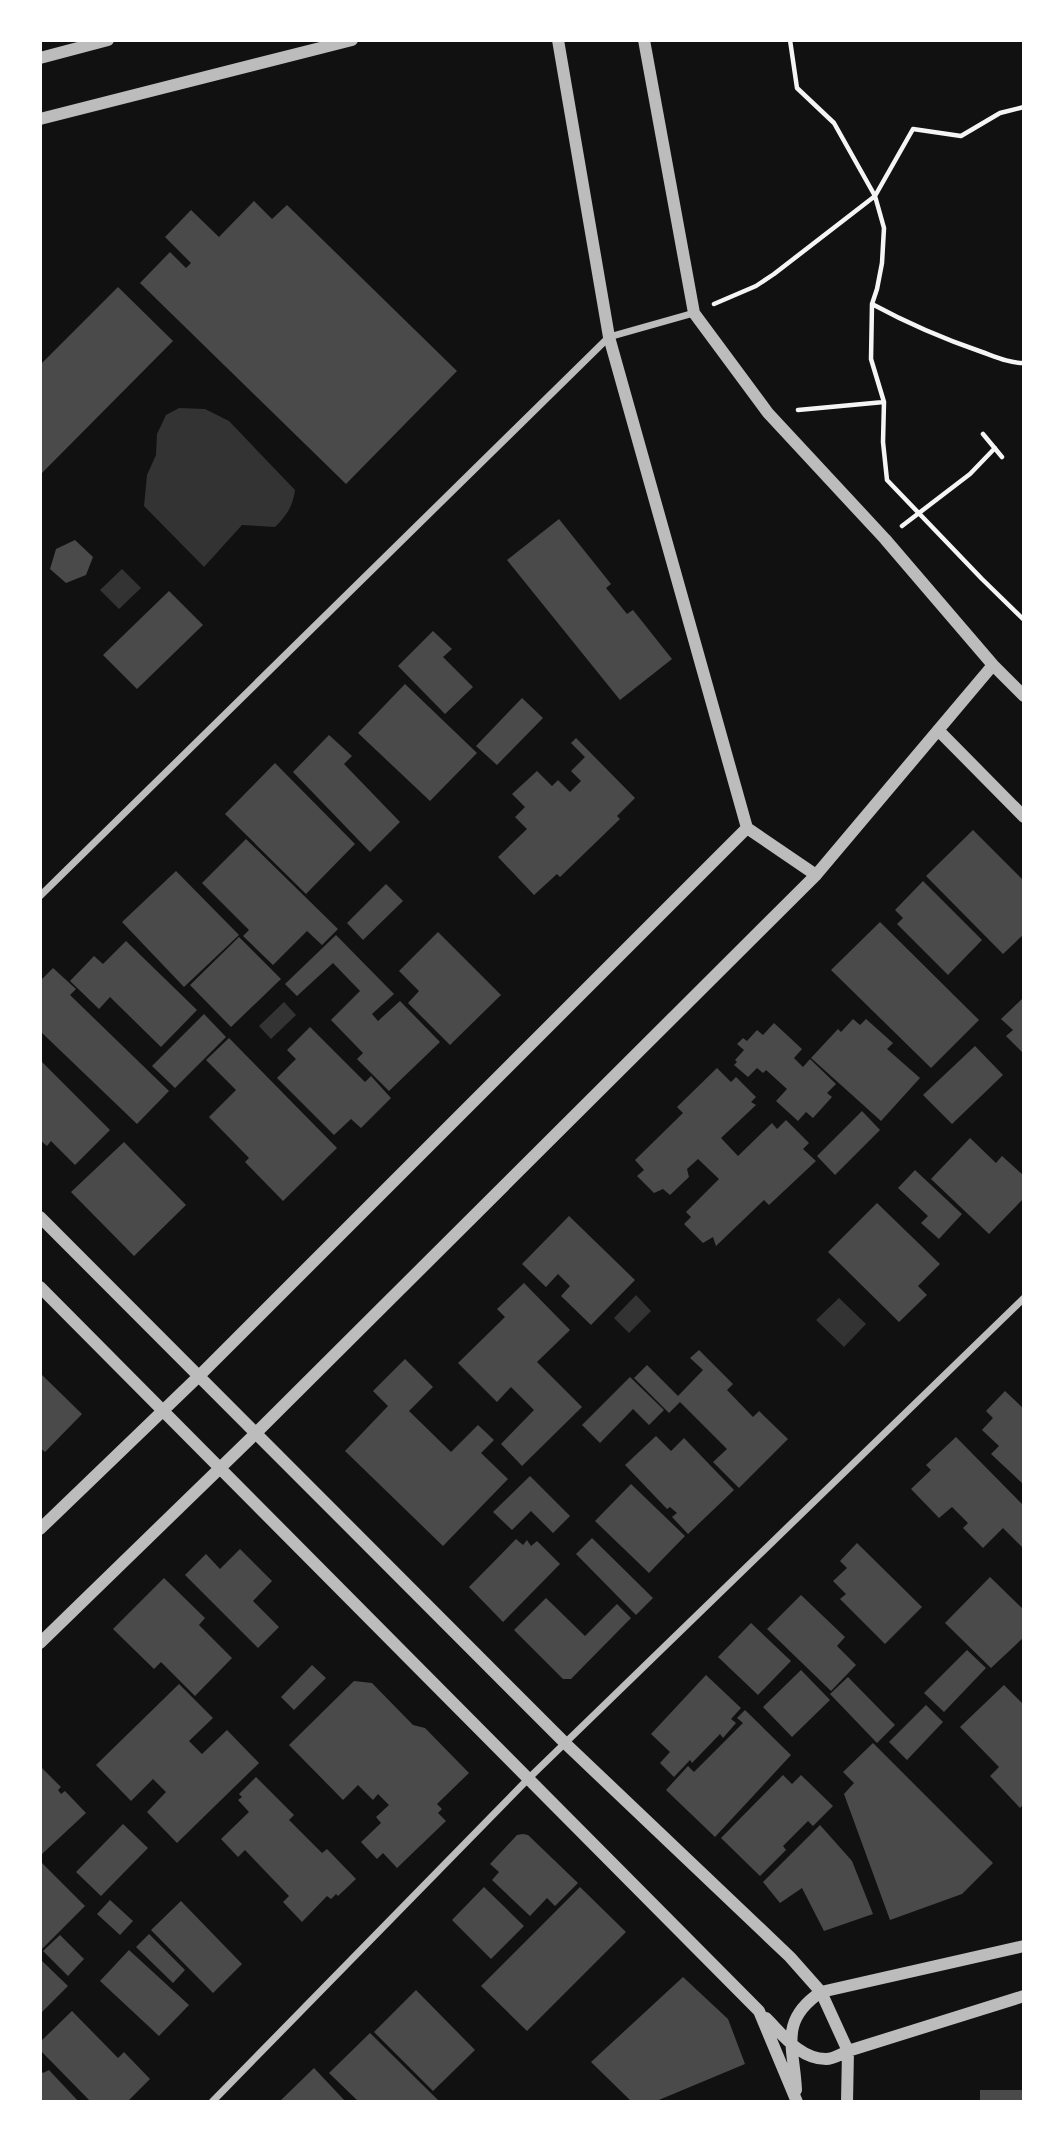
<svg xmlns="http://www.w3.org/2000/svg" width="1064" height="2142" viewBox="0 0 1064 2142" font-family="Jost,sans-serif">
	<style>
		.water { fill: #333 }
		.building { fill: #4a4a4a }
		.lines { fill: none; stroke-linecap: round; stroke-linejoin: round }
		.path { stroke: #f5f5f5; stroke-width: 4.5 }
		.minor { stroke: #bcbcbc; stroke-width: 7 }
		.tertiary { stroke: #bcbcbc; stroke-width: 12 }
	</style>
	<rect width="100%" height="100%" fill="#111"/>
	<path class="water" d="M 179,408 L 205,409 L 229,421 L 295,490 C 293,506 287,515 275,527 L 242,525 L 204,567 L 144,506 L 147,475 L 156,455 L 157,434 L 166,415 Z
		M 122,569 L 141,588 L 119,609 L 100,590 Z
		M 284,1002 L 296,1015 L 271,1039 L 259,1026 Z
		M 636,1295 L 651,1311 L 629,1333 L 614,1318 Z
		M 839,1298 L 866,1324 L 844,1347 L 816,1320 Z"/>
	<path class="building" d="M 254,201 L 272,219 L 287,205 L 457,371 L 346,484 L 140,283 L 170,252 L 186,268 L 191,263 L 165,237 L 191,210 L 219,237 Z
		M 118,287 L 173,341 L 40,475 L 40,365 Z
		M 559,519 L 611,584 L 606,588 L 627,614 L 633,610 L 672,659 L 620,700 L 507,560 Z
		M 75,540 L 93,557 L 86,575 L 66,583 L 50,569 L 56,549 Z
		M 169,591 L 203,625 L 137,689 L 103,655 Z
		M 433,631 L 452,649 L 443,657 L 473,687 L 445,714 L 398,666 Z
		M 405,684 L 477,753 L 430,801 L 358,733 Z
		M 522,698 L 543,718 L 497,765 L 476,746 Z
		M 329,735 L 352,756 L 344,764 L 400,822 L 370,852 L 293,772 Z
		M 576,738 L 635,798 L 617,816 L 620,819 L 560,877 L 557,874 L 534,895 L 498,857 L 527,829 L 515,817 L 525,807 L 512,794 L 537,771 L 552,786 L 558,780 L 570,792 L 581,781 L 571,771 L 585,757 L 571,743 Z
		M 275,763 L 355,844 L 306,894 L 225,814 Z
		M 973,830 L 1024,881 L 1024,934 L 1003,954 L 926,876 Z
		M 246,839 L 338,929 L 322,945 L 307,931 L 273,965 L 243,936 L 249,930 L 202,883 Z
		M 176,871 L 239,935 L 184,987 L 122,922 Z
		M 923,881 L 982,940 L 948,975 L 897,924 L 903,918 L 895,910 Z
		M 386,884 L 403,901 L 363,940 L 347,923 Z
		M 880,922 L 979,1020 L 931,1068 L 831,970 Z
		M 438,932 L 501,995 L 450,1045 L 408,1003 L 419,991 L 399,971 Z
		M 336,935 L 394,994 L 372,1014 L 378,1021 L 400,1001 L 440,1042 L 389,1091 L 357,1059 L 363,1053 L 331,1020 L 360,991 L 333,963 L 297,996 L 285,984 Z
		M 239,937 L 281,979 L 231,1027 L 190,985 Z
		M 126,941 L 197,1010 L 161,1047 L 110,997 L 99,1009 L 70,981 L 94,956 L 103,964 Z
		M 53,968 L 76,989 L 70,995 L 169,1091 L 137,1124 L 40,1031 L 40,981 Z
		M 1024,997 L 1024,1054 L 1006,1036 L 1013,1030 L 1001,1019 Z
		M 204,1014 L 226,1037 L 175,1088 L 152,1066 Z
		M 853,1019 L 860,1025 L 866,1019 L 893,1043 L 887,1049 L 920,1078 L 881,1121 L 811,1058 L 838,1029 L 841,1032 Z
		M 774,1023 L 802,1049 L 794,1058 L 803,1067 L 810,1059 L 836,1084 L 827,1093 L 832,1097 L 813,1118 L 806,1112 L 798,1121 L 776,1101 L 787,1089 L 766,1070 L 763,1073 L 757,1068 L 748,1077 L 734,1065 L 737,1062 L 735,1060 L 744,1050 L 737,1044 L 743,1038 L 747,1041 L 757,1030 L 763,1035 Z
		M 310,1027 L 365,1082 L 371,1076 L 391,1098 L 361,1128 L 351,1119 L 334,1135 L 277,1078 L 296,1059 L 287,1050 Z
		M 229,1038 L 337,1148 L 283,1201 L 245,1162 L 249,1158 L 209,1117 L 236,1090 L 206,1060 Z
		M 975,1046 L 1003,1075 L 952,1124 L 923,1095 Z
		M 40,1060 L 110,1130 L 75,1165 L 51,1141 L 47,1146 L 40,1140 Z
		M 717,1068 L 731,1082 L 736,1077 L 756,1097 L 751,1102 L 756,1105 L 721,1138 L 738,1156 L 772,1123 L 777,1129 L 786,1120 L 809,1143 L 803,1149 L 816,1161 L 769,1205 L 764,1200 L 716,1246 L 713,1237 L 703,1243 L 684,1224 L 691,1217 L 686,1212 L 719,1179 L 698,1159 L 687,1169 L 689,1177 L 670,1195 L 663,1189 L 654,1193 L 637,1176 L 644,1170 L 635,1160 L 683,1113 L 677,1107 Z
		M 862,1111 L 880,1130 L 835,1175 L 817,1156 Z
		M 970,1138 L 996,1163 L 1002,1156 L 1024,1176 L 1024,1198 L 989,1234 L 931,1179 Z
		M 124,1142 L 186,1205 L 134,1256 L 71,1192 Z
		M 915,1170 L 962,1214 L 939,1239 L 921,1223 L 928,1216 L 898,1188 Z
		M 877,1203 L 940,1264 L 918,1286 L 927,1295 L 899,1322 L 828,1252 Z
		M 569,1216 L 635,1280 L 591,1325 L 561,1296 L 570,1286 L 558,1274 L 546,1287 L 522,1264 Z
		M 524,1283 L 570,1330 L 537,1362 L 582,1407 L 522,1466 L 501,1444 L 534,1410 L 511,1387 L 497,1402 L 458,1363 L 505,1317 L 497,1309 Z
		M 699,1350 L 733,1384 L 727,1390 L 753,1417 L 759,1411 L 788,1439 L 739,1488 L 713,1462 L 727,1449 L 680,1402 L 669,1413 L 634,1378 L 647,1365 L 678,1396 L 703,1370 L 690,1358 Z
		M 405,1359 L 433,1387 L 409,1411 L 451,1452 L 478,1425 L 494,1440 L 481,1453 L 508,1479 L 443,1546 L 345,1451 L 388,1406 L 373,1391 Z
		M 40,1373 L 82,1414 L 45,1452 L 40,1448 Z
		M 630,1377 L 664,1410 L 649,1425 L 633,1409 L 600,1443 L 582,1425 Z
		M 1005,1391 L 1024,1409 L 1022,1416 L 1024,1418 L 1024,1485 L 991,1454 L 999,1446 L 982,1430 L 993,1418 L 986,1411 Z
		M 656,1436 L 671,1451 L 684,1438 L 734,1490 L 688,1534 L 672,1517 L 677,1513 L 670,1507 L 667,1509 L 625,1465 Z
		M 956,1437 L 1024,1506 L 1024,1549 L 1003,1528 L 983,1548 L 963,1528 L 968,1523 L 952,1507 L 939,1518 L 911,1489 L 931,1470 L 926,1465 Z
		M 530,1476 L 570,1516 L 553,1533 L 531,1511 L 512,1530 L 493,1512 Z
		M 631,1484 L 685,1536 L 649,1573 L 595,1521 Z
		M 592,1538 L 653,1598 L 636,1615 L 576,1554 Z
		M 516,1539 L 523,1545 L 527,1540 L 531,1546 L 537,1541 L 560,1564 L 503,1622 L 469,1587 Z
		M 857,1543 L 922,1607 L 885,1644 L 840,1599 L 846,1594 L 833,1581 L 847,1568 L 840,1561 Z
		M 240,1549 L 272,1581 L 253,1601 L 279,1627 L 258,1648 L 185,1575 L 206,1554 L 220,1569 Z
		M 990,1577 L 1024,1610 L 1024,1637 L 991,1668 L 945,1623 Z
		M 164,1578 L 205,1618 L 199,1625 L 232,1658 L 195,1696 L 161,1662 L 154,1669 L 113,1629 Z
		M 801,1595 L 845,1637 L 837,1646 L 856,1665 L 831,1691 L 767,1629 Z
		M 546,1598 L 585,1636 L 617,1604 L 631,1618 L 571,1679 L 563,1679 L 514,1630 Z
		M 751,1623 L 791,1661 L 758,1695 L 718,1657 Z
		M 967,1650 L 986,1668 L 944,1712 L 924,1693 Z
		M 312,1665 L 326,1678 L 294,1710 L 281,1697 Z
		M 801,1670 L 830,1700 L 792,1737 L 763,1707 Z
		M 706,1675 L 741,1708 L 731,1719 L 736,1723 L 723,1738 L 720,1734 L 692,1763 L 690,1760 L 674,1777 L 660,1763 L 670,1752 L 651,1734 Z
		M 848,1677 L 895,1725 L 877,1743 L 830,1694 Z
		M 354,1681 L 372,1683 L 413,1725 L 425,1728 L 469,1773 L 437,1804 L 442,1809 L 438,1813 L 446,1821 L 397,1868 L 383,1853 L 377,1859 L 361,1842 L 381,1823 L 376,1817 L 389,1805 L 378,1794 L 373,1800 L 358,1785 L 343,1800 L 289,1745 Z
		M 179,1684 L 213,1718 L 189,1741 L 202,1754 L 227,1730 L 259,1763 L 177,1843 L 147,1812 L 166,1792 L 153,1779 L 131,1801 L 96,1765 Z
		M 1004,1685 L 1024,1705 L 1024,1804 L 1020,1808 L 990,1776 L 999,1767 L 960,1727 Z
		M 926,1705 L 943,1722 L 907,1760 L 889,1742 Z
		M 745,1710 L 791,1755 L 715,1837 L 666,1790 L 688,1766 L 694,1772 L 743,1723 L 737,1718 Z
		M 873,1743 L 993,1863 L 962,1894 L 890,1920 L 844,1794 L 854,1783 L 843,1772 Z
		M 40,1766 L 61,1787 L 58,1790 L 61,1794 L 65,1791 L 86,1813 L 42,1854 L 40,1852 Z
		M 783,1775 L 792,1784 L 801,1775 L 833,1806 L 813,1826 L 808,1821 L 783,1846 L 786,1850 L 760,1876 L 721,1838 Z
		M 256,1777 L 294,1815 L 289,1820 L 322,1853 L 327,1849 L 356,1879 L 338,1896 L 336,1894 L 331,1899 L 327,1896 L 302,1922 L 283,1902 L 289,1896 L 245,1850 L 238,1857 L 221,1839 L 249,1812 L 238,1800 L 242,1797 L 239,1794 Z
		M 123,1824 L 148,1848 L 101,1896 L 76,1872 Z
		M 820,1825 L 852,1861 L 873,1914 L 824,1931 L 802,1888 L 780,1903 L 763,1882 Z
		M 523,1834 L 528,1835 L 578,1883 L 555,1906 L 547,1898 L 530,1916 L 492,1880 L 499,1872 L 490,1864 L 517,1835 Z
		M 40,1861 L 85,1906 L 40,1951 Z
		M 484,1887 L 524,1926 L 491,1959 L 452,1920 Z
		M 580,1887 L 626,1932 L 527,2031 L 481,1986 Z
		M 110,1900 L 133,1921 L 120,1935 L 97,1914 Z
		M 181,1901 L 242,1964 L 213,1993 L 151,1930 Z
		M 149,1934 L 185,1970 L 173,1983 L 136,1947 Z
		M 60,1935 L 84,1959 L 68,1976 L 43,1951 Z
		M 129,1950 L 189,2005 L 159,2036 L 100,1981 Z
		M 40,1959 L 68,1986 L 40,2014 Z
		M 683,1977 L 728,2019 L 745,2064 L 654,2102 L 632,2102 L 591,2062 Z
		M 416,1990 L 475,2050 L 433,2091 L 374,2032 Z
		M 72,2011 L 118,2058 L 124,2052 L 150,2079 L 127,2102 L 91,2102 L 40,2050 L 40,2042 Z
		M 370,2033 L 440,2102 L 359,2102 L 329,2073 Z
		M 314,2068 L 346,2102 L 279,2102 Z
		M 40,2070 L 43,2073 L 49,2070 L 79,2102 L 40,2102 Z
		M 980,2090 L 1024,2090 L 1024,2102 L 980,2102 Z"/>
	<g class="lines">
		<path class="path" d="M 790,40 L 797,88 L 834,123 L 875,196 L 884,228 L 882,263 L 877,289 L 872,304 L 871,359 L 884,402 L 883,442 L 887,480 L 982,579 L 1024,620
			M 714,304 L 756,286 L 774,274 L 875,196 L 913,129 L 961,136 L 1000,113 L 1024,107
			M 872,304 C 907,323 944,339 982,352 C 996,357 1009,363 1024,363
			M 798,410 L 884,402
			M 983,434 L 1002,457
			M 902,526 L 970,474 L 995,448"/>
		<path class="minor" d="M 40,896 L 609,337 L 694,313
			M 212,2102 L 529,1778 L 1024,1298"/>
		<path class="tertiary" d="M 558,40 L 609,337 L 747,828 L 816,875
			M 644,40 L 694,313 L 768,413 L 885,539 L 993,665 L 1024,696
			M 40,58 L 108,40
			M 40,119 L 352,40
			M 938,730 L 1024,817
			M 40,1217 L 566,1744 L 790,1957 L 821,1992 L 848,2051 L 847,2102
			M 40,1287 L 759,2011 L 797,2102
			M 40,1529 L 200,1375 L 747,828
			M 40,1643 L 255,1434 L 816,875 L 993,665
			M 766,2018 C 783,2035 800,2059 826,2059 C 833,2059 841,2054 848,2051 L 1024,1996
			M 796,2090 C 794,2047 778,2021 821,1992 L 1024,1946"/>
	</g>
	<rect width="1064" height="2142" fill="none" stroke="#ffffff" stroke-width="84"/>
</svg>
